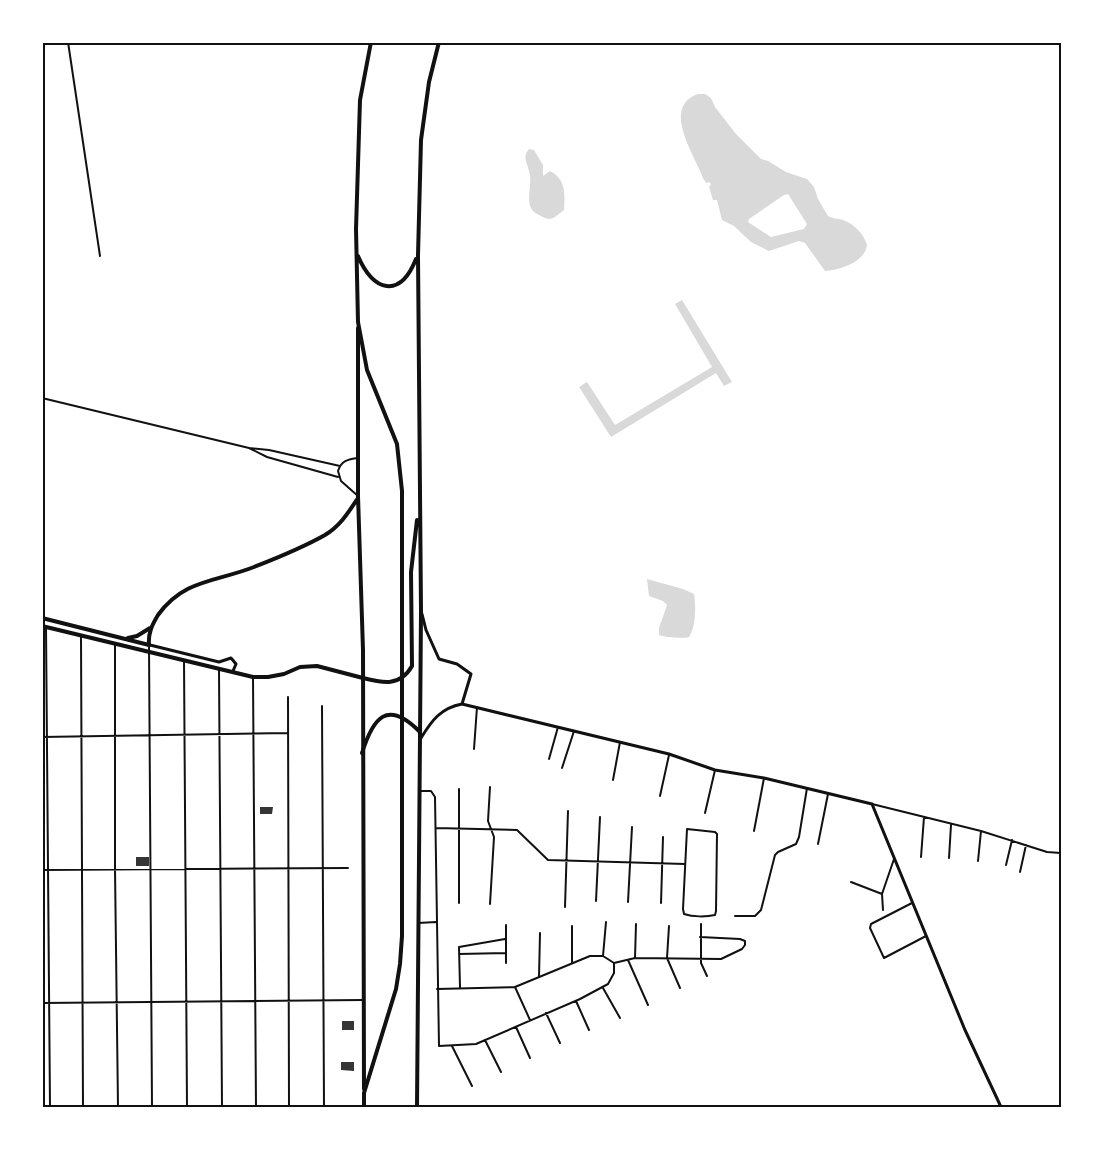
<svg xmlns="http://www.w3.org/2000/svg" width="1103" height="1149" viewBox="0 0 1103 1149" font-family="Rubik,sans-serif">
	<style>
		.water { fill: #d9d9d9; fill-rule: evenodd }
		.building { fill: #353535 }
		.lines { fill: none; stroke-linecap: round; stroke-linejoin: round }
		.minor { stroke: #111; stroke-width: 2 }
		.tertiary { stroke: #111; stroke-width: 3 }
		.secondary { stroke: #111; stroke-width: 4 }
		.trunk { stroke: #111; stroke-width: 4 }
		.neatline { fill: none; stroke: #111; stroke-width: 2 }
	</style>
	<rect width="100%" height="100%" fill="#fff"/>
	<path class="water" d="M 698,94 L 705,94 L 711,98 L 715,107 L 736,134 L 761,159 L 768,161 L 786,172 L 807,179 L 814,187 L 818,199 L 828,216 C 833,219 837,218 843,220 C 854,224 864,234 867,245 C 865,262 840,270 825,271 L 805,243 L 799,241 L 769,251 L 751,242 L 734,226 L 722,220 L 717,200 L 713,200 L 709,187 L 711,184 L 709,182 L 706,183 L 703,178 C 694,154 661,107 698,94 ZM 788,194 L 807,224 L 804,229 L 771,237 L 748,222 L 749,219 L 784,195 Z
		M 529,149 L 534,150 L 543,165 L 543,176 L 550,171 C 566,179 565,194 564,210 C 552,219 552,222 539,215 C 521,207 534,186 529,171 C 527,162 522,157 529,149 Z
		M 682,300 L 732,382 L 724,386 L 716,373 L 611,437 L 579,387 L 587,382 L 615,425 L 712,367 L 675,304 Z
		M 647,579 L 683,589 L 694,594 C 696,607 696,626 689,637 C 684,639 663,637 659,635 L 659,628 L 667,605 L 663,601 L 649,596 Z"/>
	<path class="building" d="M 260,807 L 273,807 L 272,814 L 260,814 Z
		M 136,857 L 149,857 L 149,866 L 136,866 Z
		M 342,1021 L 354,1021 L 354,1030 L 342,1030 Z
		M 341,1062 L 354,1062 L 354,1071 L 341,1070 Z"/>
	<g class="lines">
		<path class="minor" d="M 68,42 L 100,256
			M 42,398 L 249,448
			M 358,458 C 348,459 341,461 338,471 L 341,481 L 358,496
			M 338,477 L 267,457 L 249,448 L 269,450 L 340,466
			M 46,627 L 50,1107
			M 81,636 L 83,1107
			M 115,645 L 115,869 L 118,1107
			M 149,645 L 152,1107
			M 184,660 L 187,1107
			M 219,670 L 222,1107
			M 253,677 L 256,1107
			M 288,697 L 289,1107
			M 322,706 L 324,1107
			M 42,737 L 288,733
			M 474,749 L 477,707
			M 549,759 L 558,727
			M 562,768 L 574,731
			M 613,780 L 620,742
			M 490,787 L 488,821 L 494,837 L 490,904
			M 459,789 L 459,903
			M 419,791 L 431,791 L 435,797 L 439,1046 L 476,1044 L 580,999 L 608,984 L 614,973 L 614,963
			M 660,796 L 669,755
			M 872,804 L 981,831 L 1047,852 L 1061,853
			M 705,813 L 715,770
			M 436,828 L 517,830 L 548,860 L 685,864
			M 687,829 L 715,832 L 717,834 L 716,911 L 715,915 C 706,917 693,917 684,914 L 683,909 Z
			M 754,831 L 764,778
			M 818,844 L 828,794
			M 921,857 L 924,817
			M 949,858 L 951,825
			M 978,861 L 981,831
			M 1006,865 L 1012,840
			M 42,870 L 348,868
			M 1020,872 L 1026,845
			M 1060,881 L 1061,877
			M 851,882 L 882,894
			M 596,901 L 600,817
			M 628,902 L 632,827
			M 661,903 L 663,837
			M 912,903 L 871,924 L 870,928 L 884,958 L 926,936
			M 565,907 L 568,811
			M 883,910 L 882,894 L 894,859
			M 735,916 L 755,916 L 761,910 L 775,855 L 778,852 L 796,844 L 799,837 L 807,788
			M 418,923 L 436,922
			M 701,924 L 701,963 L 707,976
			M 669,926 L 667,958 L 680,988
			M 459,954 L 506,953
			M 603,956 L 606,922
			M 635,958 L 636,924
			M 628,960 L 648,1005
			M 506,963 L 506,925
			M 572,963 L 572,926
			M 539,977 L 540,933
			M 460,987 L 459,947 L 505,939
			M 515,987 L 530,1020
			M 603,988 L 620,1018
			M 437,989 L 515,987 L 590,956 L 603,956 L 614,963 L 635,958 L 721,959 L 742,949 L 745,945 L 745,941 L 740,939 L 700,937
			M 576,1001 L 589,1030
			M 42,1003 L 363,1000
			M 546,1013 L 560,1043
			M 516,1027 L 530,1058
			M 485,1040 L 501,1072
			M 452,1046 L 472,1086"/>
		<path class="tertiary" d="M 422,614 L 426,630 L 439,659 L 457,664 L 471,674 L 462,704
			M 150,645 L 219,662 L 231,658 L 236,664 L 233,671
			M 421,738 C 432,720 441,708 462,704 L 669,754 L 715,770 L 764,778 L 872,804 L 965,1030 L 1001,1107"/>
		<path class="secondary" d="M 358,328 L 358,496 L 363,650 L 364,1089
			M 42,618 L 149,645 C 148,633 152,625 158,615 C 184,579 216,582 254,567 C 277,558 302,548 325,535 C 340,526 348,513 358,498
			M 42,626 L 253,677 L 268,677 L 284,674 L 300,667 L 317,666 L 363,678
			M 128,638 L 137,636 L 150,628"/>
		<path class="trunk" d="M 358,256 C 373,292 400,299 416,259
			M 363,678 C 383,683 400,687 412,666 L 411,572 L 417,520
			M 362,753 C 373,718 387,699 419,731
			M 364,1107 L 364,1093 L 396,989 L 400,964 L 402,936 L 402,491 L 397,444 L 367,370 L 358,322 L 356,229 L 360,100 L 371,42
			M 417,1107 L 421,611 L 418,255 L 421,140 L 429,82 L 439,42"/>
	</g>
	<rect width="1103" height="1149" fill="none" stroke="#ffffff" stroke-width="87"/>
	<rect x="44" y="44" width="1016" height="1062" class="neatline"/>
</svg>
